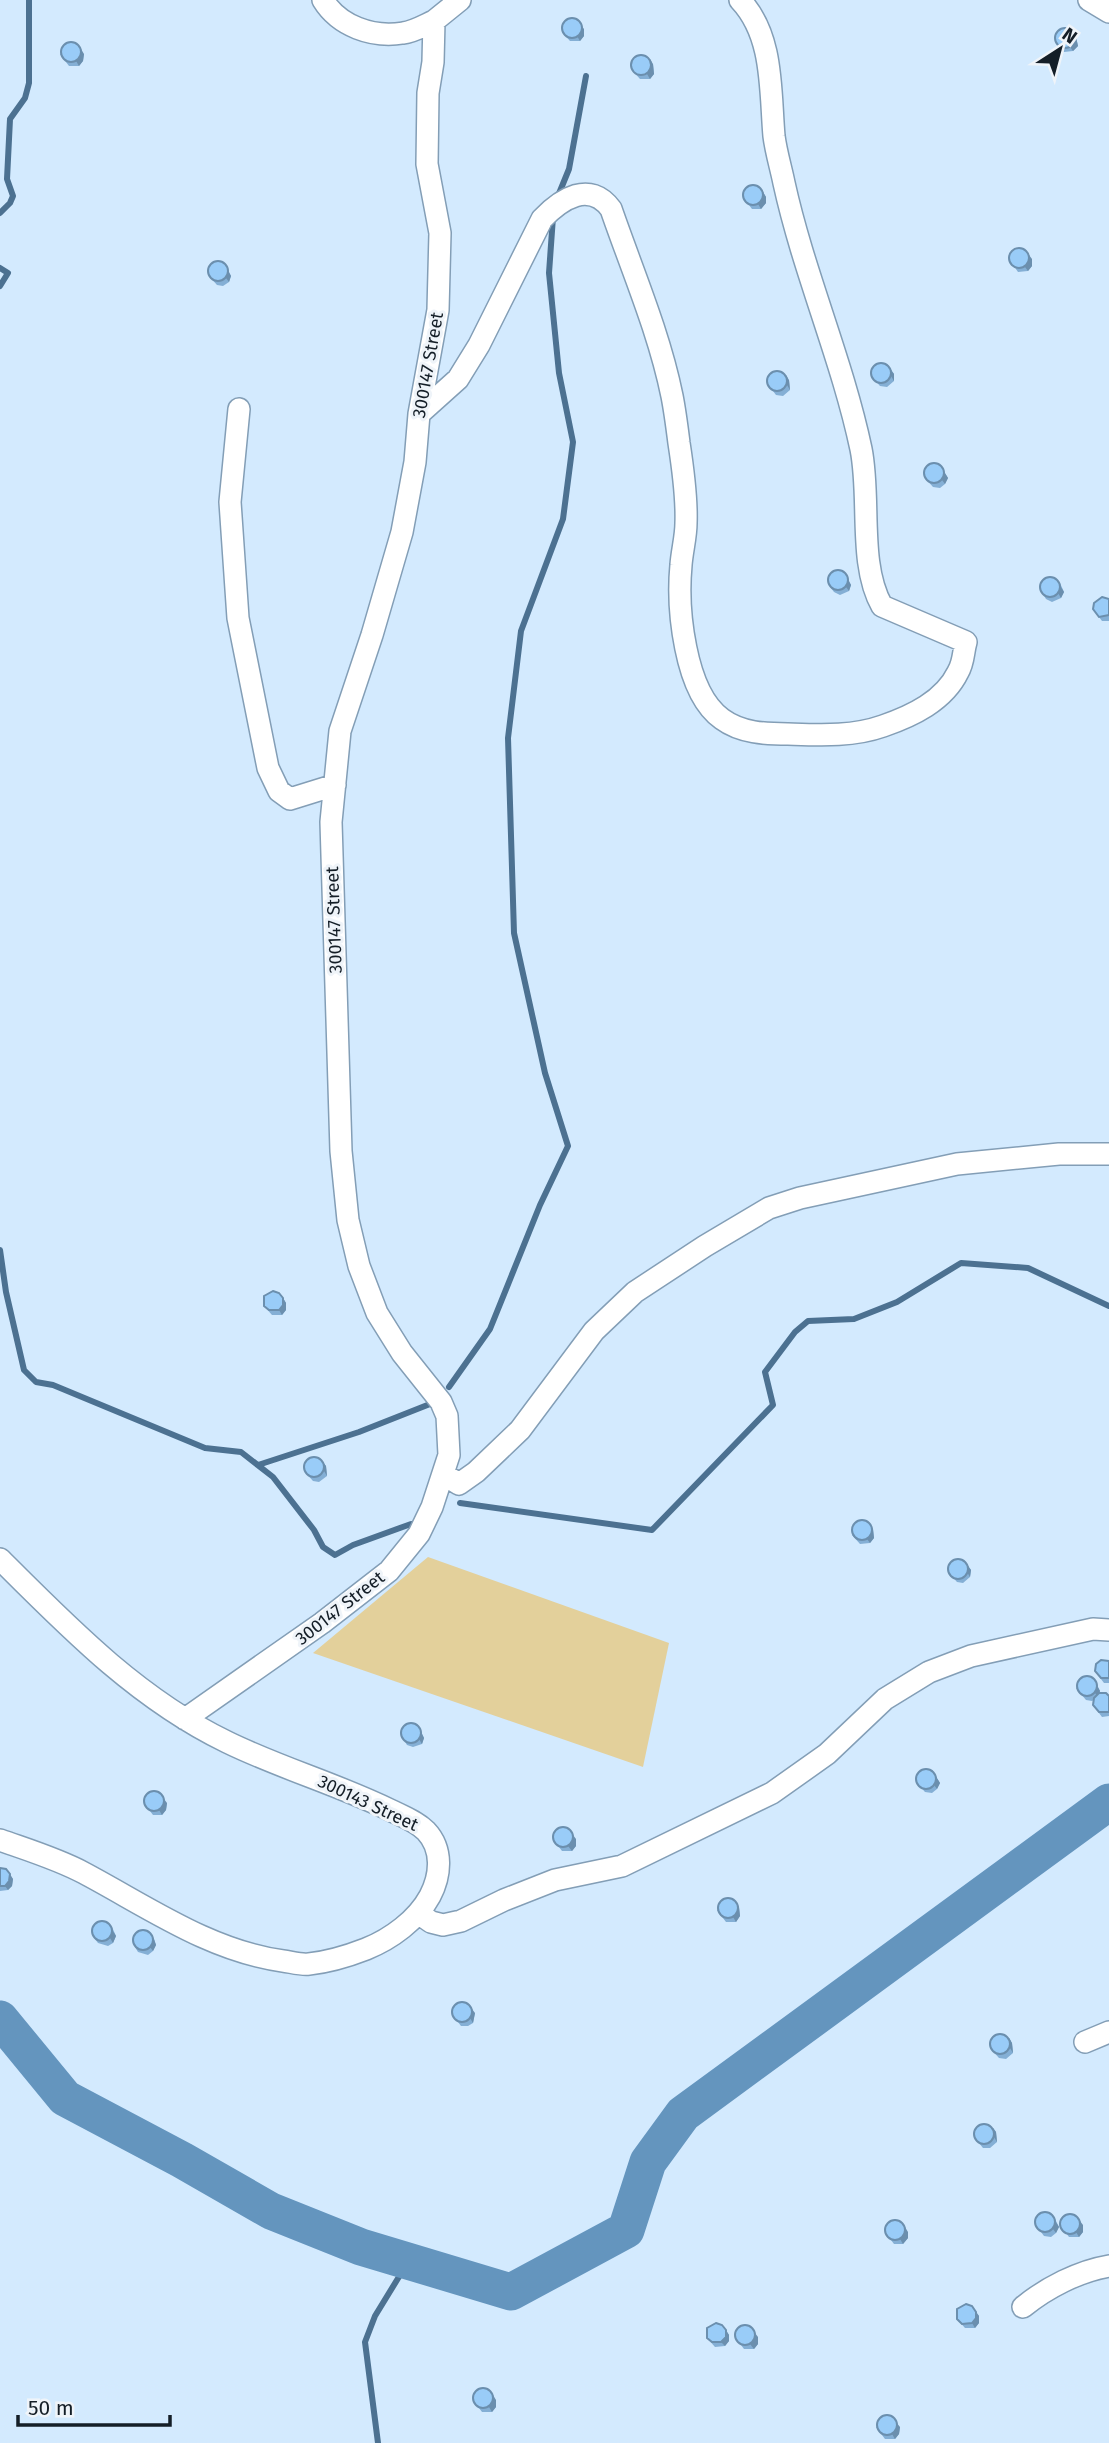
<svg xmlns="http://www.w3.org/2000/svg" width="1109" height="2443" viewBox="0 0 1109 2443" font-family="'Fira Sans',sans-serif">
	<style>
		.green { fill: #e3d09b }
		.lines { fill: none; stroke-linecap: round; stroke-linejoin: round }
		.stream { stroke: #4c7191; stroke-width: 6 }
		.river { stroke: #6495be; stroke-width: 37 }
		.street-casing { stroke: #839eb6; stroke-width: 24 }
		.street { stroke: #fff; stroke-width: 21 }
		.wall { fill: #84afd5 }
		.shaded-wall { fill: #6b8fae }
		.building { fill: #99ccf8; stroke: #6b8fae; stroke-width: 2 }
		.labels { text-anchor: middle; stroke-width: 6; stroke-linejoin: round; paint-order: stroke }
		.street-label { font-size: 18px; fill: #141e27; stroke: #eff4f9 }
	</style>
	<rect width="100%" height="100%" fill="#d3eafe"/>
	<path class="green" d="M 428,1557 L 669,1643 L 643,1767 L 313,1653 Z"/>
	<g class="lines">
		<path class="stream" d="M 558,196 L 569,169 L 586,76
			M 0,213 L 10,203 L 13,196 L 7,179 L 10,119 L 25,98 L 29,83 L 29,0
			M 0,268 L 8,273 L 0,286
			M 0,1250 L 6,1292 L 24,1370 L 36,1382 L 53,1385 L 205,1448 L 241,1452 L 273,1477 L 314,1530 L 323,1547 L 335,1555 L 353,1545 L 411,1524
			M 449,1387 L 490,1329 L 540,1205 L 568,1146 L 545,1073 L 514,933 L 508,738 L 521,631 L 563,519 L 573,442 L 559,373 L 549,273 L 553,217
			M 258,1465 L 359,1432 L 430,1404
			M 460,1503 L 652,1530 L 773,1405 L 765,1372 L 795,1332 L 808,1321 L 854,1319 L 897,1302 L 961,1263 L 1028,1268 L 1109,1306
			M 378,2443 L 365,2342 L 375,2316 L 408,2262"/>
		<path class="river" d="M 0,2019 L 65,2098 L 182,2160 L 271,2211 L 361,2247 L 511,2292 L 626,2230 L 648,2162 L 683,2114 L 1109,1802"/>
		<g class="street-casing">
			<path id="street" d="M 323,0 C 339,26 372,38 403,33 C 413,32 425,25 434,21
				M 1089,0 L 1109,12
				M 239,409 L 230,502 L 238,618 L 268,768 L 279,791 L 290,799 L 335,785
				M 419,414 L 458,379 L 479,345 L 542,219 C 561,199 590,180 611,209 C 632,270 659,332 672,396 C 675,411 677,427 679,443 C 683,469 687,497 686,523 C 686,537 682,551 681,565 C 677,607 684,692 722,719 C 741,733 765,734 788,734 C 819,735 852,737 883,726 C 912,716 944,701 958,672 C 964,662 963,652 966,642 L 882,606 C 858,564 871,498 861,449 C 842,359 804,274 784,183 C 781,168 776,152 774,136 C 770,91 774,36 740,0
				M 443,1474 L 459,1484 L 476,1472 L 520,1430 L 594,1331 L 635,1292 L 705,1246 L 769,1208 L 800,1198 L 957,1164 L 1059,1154 L 1109,1154
				M 0,1559 C 69,1628 138,1699 227,1742 C 280,1768 337,1784 390,1810 C 402,1816 416,1821 426,1831 C 443,1849 441,1875 430,1896 C 417,1920 391,1939 366,1949 C 348,1956 328,1962 309,1964 C 301,1965 291,1962 283,1961 C 210,1951 148,1907 84,1873 C 58,1859 28,1850 0,1840
				M 185,1719 L 322,1623 L 389,1571 L 419,1534 L 432,1507 L 449,1455 L 447,1416 L 441,1402 L 402,1353 L 377,1313 L 359,1266 L 348,1220 L 341,1151 L 331,822 L 340,731 L 372,635 L 402,532 L 415,462 L 419,414 L 438,310 L 440,233 L 427,164 L 428,93 L 433,62 L 434,21 L 460,0
				M 418,1913 L 431,1922 L 443,1925 L 461,1921 L 504,1900 L 555,1880 L 622,1866 L 772,1793 L 827,1754 L 885,1699 L 929,1672 L 971,1656 L 1093,1629 L 1109,1630
				M 1085,2042 L 1109,2032
				M 1023,2307 C 1046,2288 1079,2271 1109,2266"/>
		</g>
		<use href="#street" class="street"/>
	</g>
	<path class="wall" d="M 584,29 L 584,36 L 580,41 L 570,41 L 562,32 Z
		M 1076,37 L 1078,46 L 1073,51 L 1064,52 L 1055,40 Z
		M 60,54 L 84,54 L 83,61 L 79,66 L 69,66 Z
		M 653,64 L 654,74 L 650,79 L 640,79 L 632,70 Z
		M 763,192 L 766,197 L 766,203 L 761,209 L 752,209 L 743,197 Z
		M 1009,259 L 1032,259 L 1032,266 L 1028,271 L 1018,272 Z
		M 227,268 L 231,276 L 229,282 L 223,286 L 217,285 L 209,276 Z
		M 887,364 L 894,374 L 894,381 L 887,387 L 880,386 L 872,377 Z
		M 789,380 L 790,390 L 783,396 L 776,395 L 767,383 Z
		M 943,470 L 948,478 L 945,484 L 940,488 L 933,487 L 925,478 Z
		M 847,577 L 851,585 L 849,591 L 840,595 L 834,592 L 831,588 Z
		M 1060,583 L 1064,592 L 1061,598 L 1052,602 L 1046,599 L 1043,594 Z
		M 1109,599 L 1109,621 L 1102,621 L 1093,609 Z
		M 283,1298 L 286,1303 L 286,1310 L 282,1315 L 272,1315 L 264,1306 Z
		M 322,1461 L 326,1466 L 327,1476 L 319,1482 L 313,1481 L 305,1472 Z
		M 873,1529 L 874,1538 L 870,1543 L 860,1544 L 852,1535 Z
		M 964,1560 L 971,1570 L 970,1577 L 963,1583 L 957,1582 L 949,1573 Z
		M 1109,1661 L 1109,1683 L 1104,1683 L 1095,1671 Z
		M 1096,1683 L 1100,1691 L 1099,1693 L 1109,1696 L 1109,1716 L 1102,1717 L 1093,1705 L 1094,1700 L 1092,1701 L 1086,1700 L 1076,1688 Z
		M 420,1729 L 424,1738 L 422,1744 L 413,1747 L 407,1745 L 404,1740 Z
		M 932,1770 L 940,1783 L 937,1789 L 932,1793 L 925,1792 L 917,1783 Z
		M 144,1803 L 167,1803 L 166,1810 L 162,1815 L 153,1815 Z
		M 553,1839 L 576,1839 L 576,1846 L 572,1851 L 562,1851 Z
		M 0,1868 L 13,1879 L 12,1886 L 8,1890 L 0,1891 Z
		M 739,1907 L 740,1916 L 736,1922 L 726,1922 L 717,1910 Z
		M 112,1927 L 116,1936 L 113,1943 L 108,1946 L 98,1943 L 95,1939 Z
		M 154,1939 L 156,1945 L 153,1951 L 148,1955 L 138,1952 L 135,1947 Z
		M 475,2013 L 473,2023 L 468,2026 L 461,2026 L 452,2014 Z
		M 1009,2038 L 1012,2043 L 1013,2053 L 1006,2059 L 999,2058 L 991,2049 Z
		M 993,2128 L 996,2132 L 997,2142 L 990,2148 L 983,2148 L 975,2138 Z
		M 1055,2219 L 1059,2227 L 1056,2233 L 1051,2237 L 1044,2236 L 1035,2224 Z
		M 1060,2225 L 1083,2225 L 1083,2232 L 1079,2237 L 1069,2237 Z
		M 885,2232 L 908,2232 L 908,2238 L 903,2244 L 894,2244 Z
		M 972,2306 L 979,2316 L 979,2323 L 975,2328 L 965,2328 L 957,2319 Z
		M 722,2325 L 729,2335 L 729,2341 L 725,2346 L 715,2347 L 707,2338 Z
		M 735,2337 L 758,2337 L 758,2344 L 754,2349 L 744,2349 Z
		M 473,2400 L 496,2400 L 496,2407 L 492,2412 L 482,2412 Z
		M 876,2427 L 900,2427 L 899,2434 L 895,2439 L 885,2439 Z"/>
	<path class="shaded-wall" d="M 581,25 L 584,29 L 584,36 L 580,41 L 577,36 Z
		M 1073,32 L 1076,37 L 1078,46 L 1073,51 L 1070,47 Z
		M 81,49 L 84,54 L 83,61 L 79,66 L 76,61 Z
		M 650,59 L 653,64 L 654,74 L 650,79 L 647,74 Z
		M 763,192 L 766,197 L 766,203 L 761,209 L 758,204 Z
		M 1029,255 L 1032,259 L 1032,266 L 1028,271 L 1025,267 Z
		M 224,263 L 231,276 L 229,282 L 226,278 Z
		M 891,370 L 894,374 L 894,381 L 891,376 Z
		M 786,375 L 789,380 L 790,390 L 787,385 Z
		M 940,465 L 948,478 L 945,484 L 942,480 Z
		M 844,572 L 851,585 L 849,591 L 846,587 Z
		M 1056,579 L 1064,592 L 1061,598 L 1058,593 Z
		M 283,1298 L 286,1303 L 286,1310 L 282,1315 L 279,1310 Z
		M 322,1461 L 326,1466 L 327,1476 L 324,1471 Z
		M 870,1524 L 873,1529 L 874,1538 L 870,1543 L 867,1539 Z
		M 968,1566 L 971,1570 L 970,1577 L 967,1572 Z
		M 1093,1678 L 1100,1691 L 1098,1697 L 1095,1693 Z
		M 417,1724 L 424,1738 L 422,1744 L 419,1739 Z
		M 932,1770 L 940,1783 L 937,1789 L 934,1785 Z
		M 164,1799 L 167,1803 L 166,1810 L 162,1815 L 159,1810 Z
		M 573,1835 L 576,1839 L 576,1846 L 572,1851 L 568,1846 Z
		M 10,1874 L 13,1879 L 12,1886 L 8,1890 L 5,1886 Z
		M 736,1902 L 739,1907 L 740,1916 L 736,1922 L 733,1917 Z
		M 108,1923 L 116,1936 L 113,1943 L 110,1938 Z
		M 151,1934 L 154,1939 L 156,1945 L 153,1951 L 150,1947 Z
		M 472,2009 L 475,2013 L 473,2023 L 470,2018 Z
		M 1009,2038 L 1012,2043 L 1013,2053 L 1010,2048 Z
		M 993,2128 L 996,2132 L 997,2142 L 994,2137 Z
		M 1051,2214 L 1059,2227 L 1056,2233 L 1053,2229 Z
		M 1080,2221 L 1083,2225 L 1083,2232 L 1079,2237 L 1076,2232 Z
		M 905,2227 L 908,2232 L 908,2238 L 903,2244 L 900,2239 Z
		M 976,2312 L 979,2316 L 979,2323 L 975,2328 L 972,2323 Z
		M 726,2330 L 729,2335 L 729,2341 L 725,2346 L 721,2342 Z
		M 755,2333 L 758,2337 L 758,2344 L 754,2349 L 750,2344 Z
		M 493,2395 L 496,2400 L 496,2407 L 492,2412 L 489,2407 Z
		M 896,2422 L 900,2427 L 899,2434 L 895,2439 L 892,2434 Z"/>
	<path class="building" d="M562 28a10 10 0 1 1 20 0a10 10 0 1 1-20 0Z
		M1055 38a10 10 0 1 1 20 0a10 10 0 1 1-20 0Z
		M61 52a10 10 0 1 1 20 0a10 10 0 1 1-20 0Z
		M631 65a10 10 0 1 1 20 0a10 10 0 1 1-20 0Z
		M743 195a10 10 0 1 1 20 0a10 10 0 1 1-20 0Z
		M1009 258a10 10 0 1 1 20 0a10 10 0 1 1-20 0Z
		M208 271a10 10 0 1 1 20 0a10 10 0 1 1-20 0Z
		M871 373a10 10 0 1 1 20 0a10 10 0 1 1-20 0Z
		M767 381a10 10 0 1 1 20 0a10 10 0 1 1-20 0Z
		M924 473a10 10 0 1 1 20 0a10 10 0 1 1-20 0Z
		M828 580a10 10 0 1 1 20 0a10 10 0 1 1-20 0Z
		M1040 587a10 10 0 1 1 20 0a10 10 0 1 1-20 0Z
		M 1102,597 L 1109,599 L 1109,615 L 1099,617 L 1093,609 L 1094,603 Z
		M 273,1291 L 279,1293 L 283,1298 L 283,1305 L 279,1310 L 269,1310 L 264,1306 L 264,1296 Z
		M304 1467a10 10 0 1 1 20 0a10 10 0 1 1-20 0Z
		M852 1530a10 10 0 1 1 20 0a10 10 0 1 1-20 0Z
		M948 1569a10 10 0 1 1 20 0a10 10 0 1 1-20 0Z
		M 1101,1660 L 1109,1661 L 1109,1678 L 1101,1678 L 1095,1671 L 1096,1664 Z
		M1077 1686a10 10 0 1 1 20 0a10 10 0 1 1-20 0Z
		M 1099,1693 L 1106,1693 L 1109,1696 L 1109,1712 L 1099,1712 L 1093,1705 L 1094,1698 Z
		M401 1733a10 10 0 1 1 20 0a10 10 0 1 1-20 0Z
		M916 1779a10 10 0 1 1 20 0a10 10 0 1 1-20 0Z
		M144 1801a10 10 0 1 1 20 0a10 10 0 1 1-20 0Z
		M553 1837a10 10 0 1 1 20 0a10 10 0 1 1-20 0Z
		M 0,1868 L 6,1869 L 10,1874 L 9,1881 L 5,1886 L 0,1886 Z
		M718 1908a10 10 0 1 1 20 0a10 10 0 1 1-20 0Z
		M92 1931a10 10 0 1 1 20 0a10 10 0 1 1-20 0Z
		M133 1940a10 10 0 1 1 20 0a10 10 0 1 1-20 0Z
		M452 2012a10 10 0 1 1 20 0a10 10 0 1 1-20 0Z
		M990 2044a10 10 0 1 1 20 0a10 10 0 1 1-20 0Z
		M974 2134a10 10 0 1 1 20 0a10 10 0 1 1-20 0Z
		M1035 2222a10 10 0 1 1 20 0a10 10 0 1 1-20 0Z
		M1060 2224a10 10 0 1 1 20 0a10 10 0 1 1-20 0Z
		M885 2230a10 10 0 1 1 20 0a10 10 0 1 1-20 0Z
		M 966,2304 L 972,2306 L 976,2312 L 976,2318 L 972,2323 L 962,2324 L 957,2319 L 957,2309 Z
		M 716,2323 L 722,2325 L 726,2330 L 726,2337 L 721,2342 L 712,2342 L 707,2338 L 707,2328 Z
		M735 2335a10 10 0 1 1 20 0a10 10 0 1 1-20 0Z
		M473 2398a10 10 0 1 1 20 0a10 10 0 1 1-20 0Z
		M877 2425a10 10 0 1 1 20 0a10 10 0 1 1-20 0Z"/>
	<g class="labels">
		<g class="street-label">
			<text transform="translate(428 365) rotate(-80)" y="6">300147 Street</text>
			<text transform="translate(334 920) rotate(-92)" y="6">300147 Street</text>
			<text transform="translate(340 1608) rotate(-38)" y="6">300147 Street</text>
			<text transform="translate(368 1803) rotate(25)" y="6">300143 Street</text>
		</g>
	</g>
	<g transform="translate(1060 49) rotate(36)" stroke="#eff4f9" stroke-width="5" paint-order="stroke">
	<path d="M0-5L12 26L0 18L-12 26Z" fill="#141e27"/>
	<text y="-10" font-size="19" font-weight="bold" text-anchor="middle" fill="#141e27">N</text>
	</g>
	<path d="M18 2415v10h152v-10" fill="none" stroke="#141e27" stroke-width="3.5"/>
	<text x="28" y="2415" font-size="21" fill="#141e27" stroke="#eff4f9" stroke-width="5" paint-order="stroke">50 m</text>
</svg>
